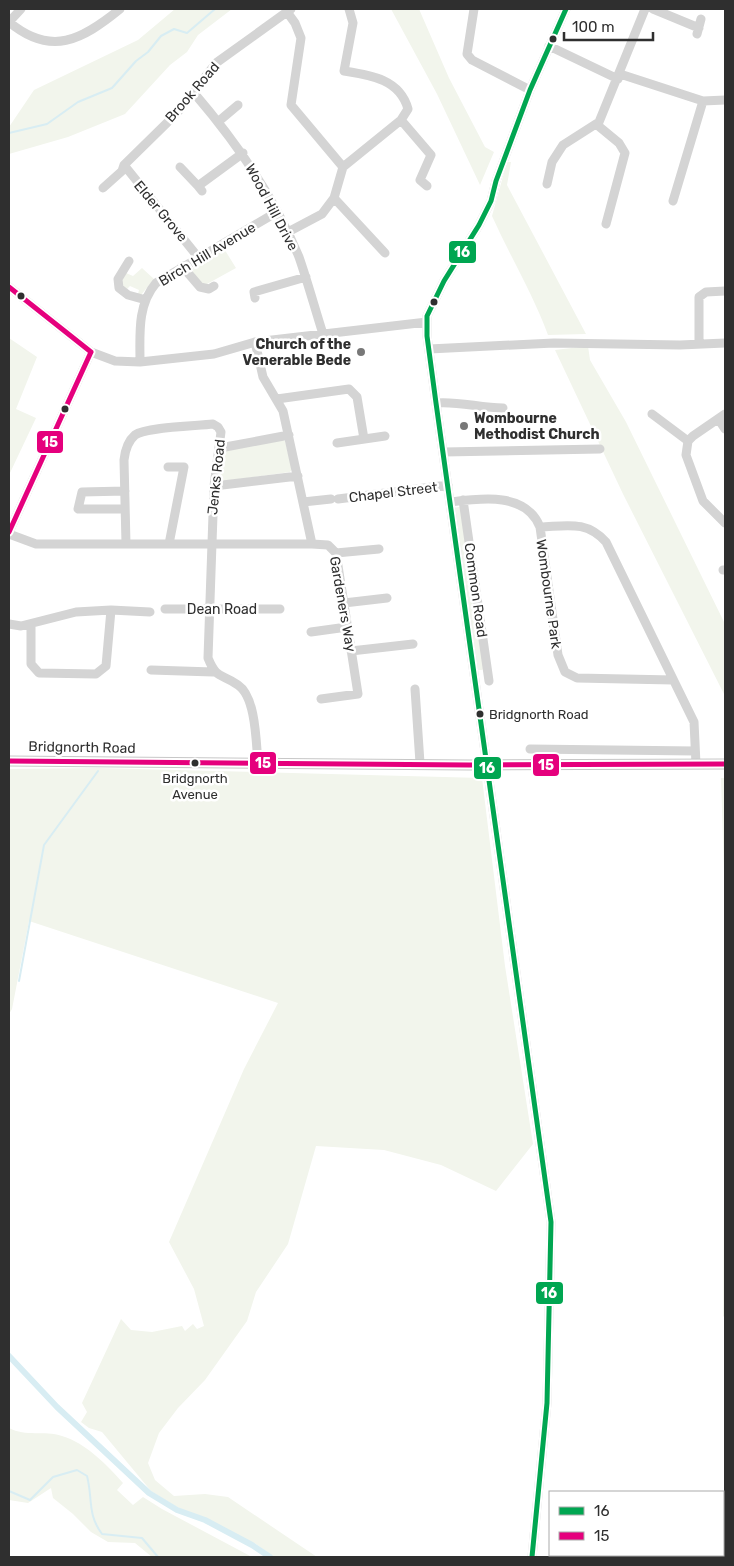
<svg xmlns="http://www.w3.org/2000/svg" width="734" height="1566" viewBox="0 0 734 1566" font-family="Rubik,sans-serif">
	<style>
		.green { fill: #f2f5ec }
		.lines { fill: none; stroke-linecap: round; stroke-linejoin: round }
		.stream { stroke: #d8edf3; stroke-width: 2 }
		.canal { stroke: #d8edf3; stroke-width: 6 }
		.minor { stroke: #d4d4d4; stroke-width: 9 }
		.major { stroke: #c7c7c7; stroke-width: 11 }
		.bus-1-casing { stroke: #fff; stroke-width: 9 }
		.bus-2-casing { stroke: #fff; stroke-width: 9 }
		.bus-1 { stroke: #00a651; stroke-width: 5 }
		.bus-2 { stroke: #e5007d; stroke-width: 5 }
		.bus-dot { fill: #2f2f2f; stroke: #fff; stroke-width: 2 }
		.poi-dot { fill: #787878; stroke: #fff; stroke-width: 2 }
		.labels { text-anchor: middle; stroke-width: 5; stroke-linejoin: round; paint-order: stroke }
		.bus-label { font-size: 13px; fill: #2f2f2f; stroke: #fff; text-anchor: start }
		.street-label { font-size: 14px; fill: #2f2f2f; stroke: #fff }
		.poi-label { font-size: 14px; font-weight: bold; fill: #2f2f2f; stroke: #fff; text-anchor: end }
		.line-badge { stroke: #fff; stroke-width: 2 }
		.badge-label { font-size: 14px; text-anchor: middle; font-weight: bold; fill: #fff }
	</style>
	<rect width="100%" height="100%" fill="#fff"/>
	<path class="green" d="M 175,9 L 232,9 L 198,35 L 187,52 L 170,65 L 125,114 L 68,137 L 9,154 L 9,127 L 34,90 L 138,40 Z
		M 391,9 L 419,9 L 449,78 L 485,147 L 494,152 L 480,185 L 437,94 Z
		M 507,162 L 511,162 L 507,185 L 586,334 L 548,335 C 533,294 510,256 492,216 Z
		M 223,247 L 236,268 L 207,284 L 202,284 L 189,270 L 190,266 Z
		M 142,268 L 154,279 L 141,295 L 138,294 L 139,290 L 130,286 L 127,289 L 122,286 L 123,276 L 126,273 L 133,276 Z
		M 9,338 L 37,357 L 16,409 L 36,418 L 9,475 Z
		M 588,346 L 590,360 L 626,422 L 725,624 L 725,696 L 623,494 L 555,350 Z
		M 282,439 L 285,441 L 292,469 L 290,472 L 224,481 L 220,476 L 223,451 Z
		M 458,507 L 461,507 L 485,668 L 482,670 L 478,670 L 455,508 Z
		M 98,768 L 482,778 L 505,966 L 533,1144 L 496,1191 L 441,1165 L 384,1150 L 316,1146 L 288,1244 L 256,1292 L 247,1321 L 205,1380 L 178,1408 L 159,1433 L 148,1463 L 155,1480 L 174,1496 L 205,1494 L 228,1497 L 317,1557 L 274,1557 L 256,1544 L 175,1506 L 151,1491 L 102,1432 L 89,1428 L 81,1422 L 87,1412 L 82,1403 L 121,1319 L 131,1330 L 152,1332 L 182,1326 L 185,1331 L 193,1324 L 197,1329 L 204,1326 L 194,1289 L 169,1242 L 244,1069 L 278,1003 L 29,921 L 12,1009 L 9,1014 L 9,769 Z
		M 721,778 L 725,778 L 725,905 Z
		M 725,1068 L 725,1315 L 723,1317 Z
		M 9,1428 C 26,1437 44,1430 62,1436 C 86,1443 107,1465 123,1483 L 117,1490 L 133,1505 L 143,1497 L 162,1509 L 252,1557 L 152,1557 L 135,1543 L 108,1542 L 91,1532 L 73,1514 L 53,1498 L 51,1488 L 28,1503 L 9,1500 Z"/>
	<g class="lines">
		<path class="stream" d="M 9,133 L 47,124 L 78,102 L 112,88 L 136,61 L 148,52 L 161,36 L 174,29 L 187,33 L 215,9
			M 19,981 L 44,845 L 98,771
			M 9,1491 L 30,1500 L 53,1477 L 77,1470 L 87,1476 C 93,1499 87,1514 102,1534 L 142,1538 L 158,1557"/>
		<path class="canal" d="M 9,1356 L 57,1407 L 149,1493 L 177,1510 L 205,1520 L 252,1545 L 270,1557"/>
		<path class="minor" d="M 474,9 L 467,54 L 472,60 L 530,90
			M 653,9 L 699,28
			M 287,12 L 295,23 L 301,38 L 291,105 L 343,167
			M 9,22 C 51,57 82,40 120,9
			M 9,22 L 21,9
			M 697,34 L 701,19
			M 549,46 L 618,79
			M 620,74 L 703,101 L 725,100
			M 194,93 C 237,143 274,196 299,257 C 308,283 315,309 323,334
			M 401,120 L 431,155 L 420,180 L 427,186
			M 219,121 L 238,105
			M 596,124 L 619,143 L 625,153 L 606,224
			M 124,165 L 198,257
			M 180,167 L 198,186
			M 547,184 L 552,162 L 563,145 L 599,122 L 645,9
			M 103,188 L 122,171 L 124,165 L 177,113 L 216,63 L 291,9
			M 202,191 L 198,186 L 243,153
			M 334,198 L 385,253
			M 673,201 L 703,101
			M 288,232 L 322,214 L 334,198 L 343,167 L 401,120 L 408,109 C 400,79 370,75 344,71 L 353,23 L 349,9
			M 129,261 L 118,279 L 119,288 L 128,295 L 146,300
			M 182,266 L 200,287 L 209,289 L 214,286
			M 9,287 L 91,352 L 115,361 L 140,362 L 214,354 L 255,342 L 427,322
			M 255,298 L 254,292 L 306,277
			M 255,342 L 263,377 L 283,411 L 312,544 L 328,545 L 336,553 L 358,694 L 321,699
			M 699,344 L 699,297 L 706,292 L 725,291
			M 429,349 L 554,343 L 680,345 L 725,343
			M 140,362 C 140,335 137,305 156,283 L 277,212
			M 277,399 L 349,389 L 357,397 L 364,439
			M 436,403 C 459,401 480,408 503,408
			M 652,414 L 688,441
			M 725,414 L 693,436 L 688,441 L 686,455 L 703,501 L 725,523
			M 719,420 L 725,429
			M 337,443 L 385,436
			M 220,448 L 289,435
			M 444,452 L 600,449
			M 168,467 L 184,467 L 169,544
			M 214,486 L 298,476
			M 125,491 L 82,492 L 78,509 L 125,509
			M 338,499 L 448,485
			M 463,500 L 489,681
			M 303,502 L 331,499
			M 451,502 C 482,498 526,492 540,527 L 558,655 L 565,672 L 577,678 L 673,680
			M 540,527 C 567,526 586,520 606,542 L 694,722 L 696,764
			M 9,532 L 91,352
			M 9,534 L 36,544 L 312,544
			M 126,544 L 124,460 C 125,451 128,441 135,435 C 146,427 197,426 213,424 L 218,427 L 221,432 L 214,486 L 208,658 C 217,680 221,673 238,685 C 256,697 256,742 258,763
			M 336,553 L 379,549
			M 723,570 L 725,570
			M 344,603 L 387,598
			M 165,609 L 280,609
			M 111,610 L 150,612
			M 9,624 L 21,626 L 76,612 L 111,610 L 106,666 L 96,674 L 39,673 L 31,664 L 31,624
			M 311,632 L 347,627
			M 351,651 L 413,644
			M 151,670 L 213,672
			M 415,689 L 420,763
			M 530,749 L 695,751
			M 532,1557 L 547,1403 L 551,1222 L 436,403 L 427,336 L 427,316 L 444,281 L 479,225 L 491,201 L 496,181 L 530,90 L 566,9"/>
		<path class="major" d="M 9,761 L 469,765 L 725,764"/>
		<g class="bus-1-casing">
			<path id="bus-1" d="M 532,1557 L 547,1403 L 551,1222 L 436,403 L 427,336 L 427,316 L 444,281 L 479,225 L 491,201 L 496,181 L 530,90 L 566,9"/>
		</g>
		<g class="bus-2-casing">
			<path id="bus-2" d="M 9,287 L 91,352
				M 9,532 L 91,352
				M 9,761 L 469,765 L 725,764"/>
		</g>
		<use href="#bus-1" class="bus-1"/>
		<use href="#bus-2" class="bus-2"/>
	</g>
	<g class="bus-dot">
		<circle cx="553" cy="39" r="4.5"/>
		<circle cx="21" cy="296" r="4.5"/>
		<circle cx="434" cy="302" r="4.5"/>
		<circle cx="65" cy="409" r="4.5"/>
		<circle cx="480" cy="714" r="4.5"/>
		<circle cx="195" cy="763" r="4.5"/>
	</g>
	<g class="poi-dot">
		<circle cx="361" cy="352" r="5"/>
		<circle cx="464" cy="426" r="5"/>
	</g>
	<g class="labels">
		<g class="bus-label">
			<text x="489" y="719">Bridgnorth Road</text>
			<text x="195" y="783" text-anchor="middle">Bridgnorth<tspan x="195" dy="16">Avenue</tspan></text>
		</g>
		<g class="street-label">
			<text transform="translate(192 92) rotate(-49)" y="5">Brook Road</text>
			<text transform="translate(272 207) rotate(62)" y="5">Wood Hill Drive</text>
			<text transform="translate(161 211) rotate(50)" y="5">Elder Grove</text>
			<text transform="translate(207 254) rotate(-31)" y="5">Birch Hill Avenue</text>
			<text transform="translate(216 477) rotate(-84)" y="5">Jenks Road</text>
			<text transform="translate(393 492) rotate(-7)" y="5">Chapel Street</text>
			<text transform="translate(476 590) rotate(82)" y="5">Common Road</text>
			<text transform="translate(549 594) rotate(82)" y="5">Wombourne Park</text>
			<text transform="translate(343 604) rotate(80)" y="5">Gardeners Way</text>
			<text x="222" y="614">Dean Road</text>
			<text transform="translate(82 747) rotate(1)" y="5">Bridgnorth Road</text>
		</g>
		<g class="poi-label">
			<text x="351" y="349">Church of the<tspan x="351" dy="16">Venerable Bede</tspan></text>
			<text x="474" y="423" text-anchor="start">Wombourne<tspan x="474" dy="16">Methodist Church</tspan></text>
		</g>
	</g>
	<g class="line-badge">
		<rect x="448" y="240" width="29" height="24" rx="5" fill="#00a651"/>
		<rect x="36" y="430" width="28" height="24" rx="5" fill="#e5007d"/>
		<rect x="249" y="751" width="28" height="24" rx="5" fill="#e5007d"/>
		<rect x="532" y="753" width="28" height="24" rx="5" fill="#e5007d"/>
		<rect x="473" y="756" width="29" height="24" rx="5" fill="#00a651"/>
		<rect x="535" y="1281" width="29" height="24" rx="5" fill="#00a651"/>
	</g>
	<g class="badge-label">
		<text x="462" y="257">16</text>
		<text x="50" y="447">15</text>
		<text x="263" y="768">15</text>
		<text x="546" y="770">15</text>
		<text x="487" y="773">16</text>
		<text x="549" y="1298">16</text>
	</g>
	<rect width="734" height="1566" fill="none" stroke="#2f2f2f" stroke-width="20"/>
	<rect x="549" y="1491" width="175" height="65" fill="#ffffff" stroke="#acacac"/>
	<rect x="559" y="1507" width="25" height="8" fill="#00a651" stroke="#acacac"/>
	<text x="594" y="1516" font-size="15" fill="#2f2f2f">16</text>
	<rect x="559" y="1532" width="25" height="8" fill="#e5007d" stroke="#acacac"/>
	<text x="594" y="1541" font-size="15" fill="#2f2f2f">15</text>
	<path d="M564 32v8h89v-8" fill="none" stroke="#2f2f2f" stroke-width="2.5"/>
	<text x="572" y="32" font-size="15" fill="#2f2f2f" stroke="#ffffff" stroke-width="4" paint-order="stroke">100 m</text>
</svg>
